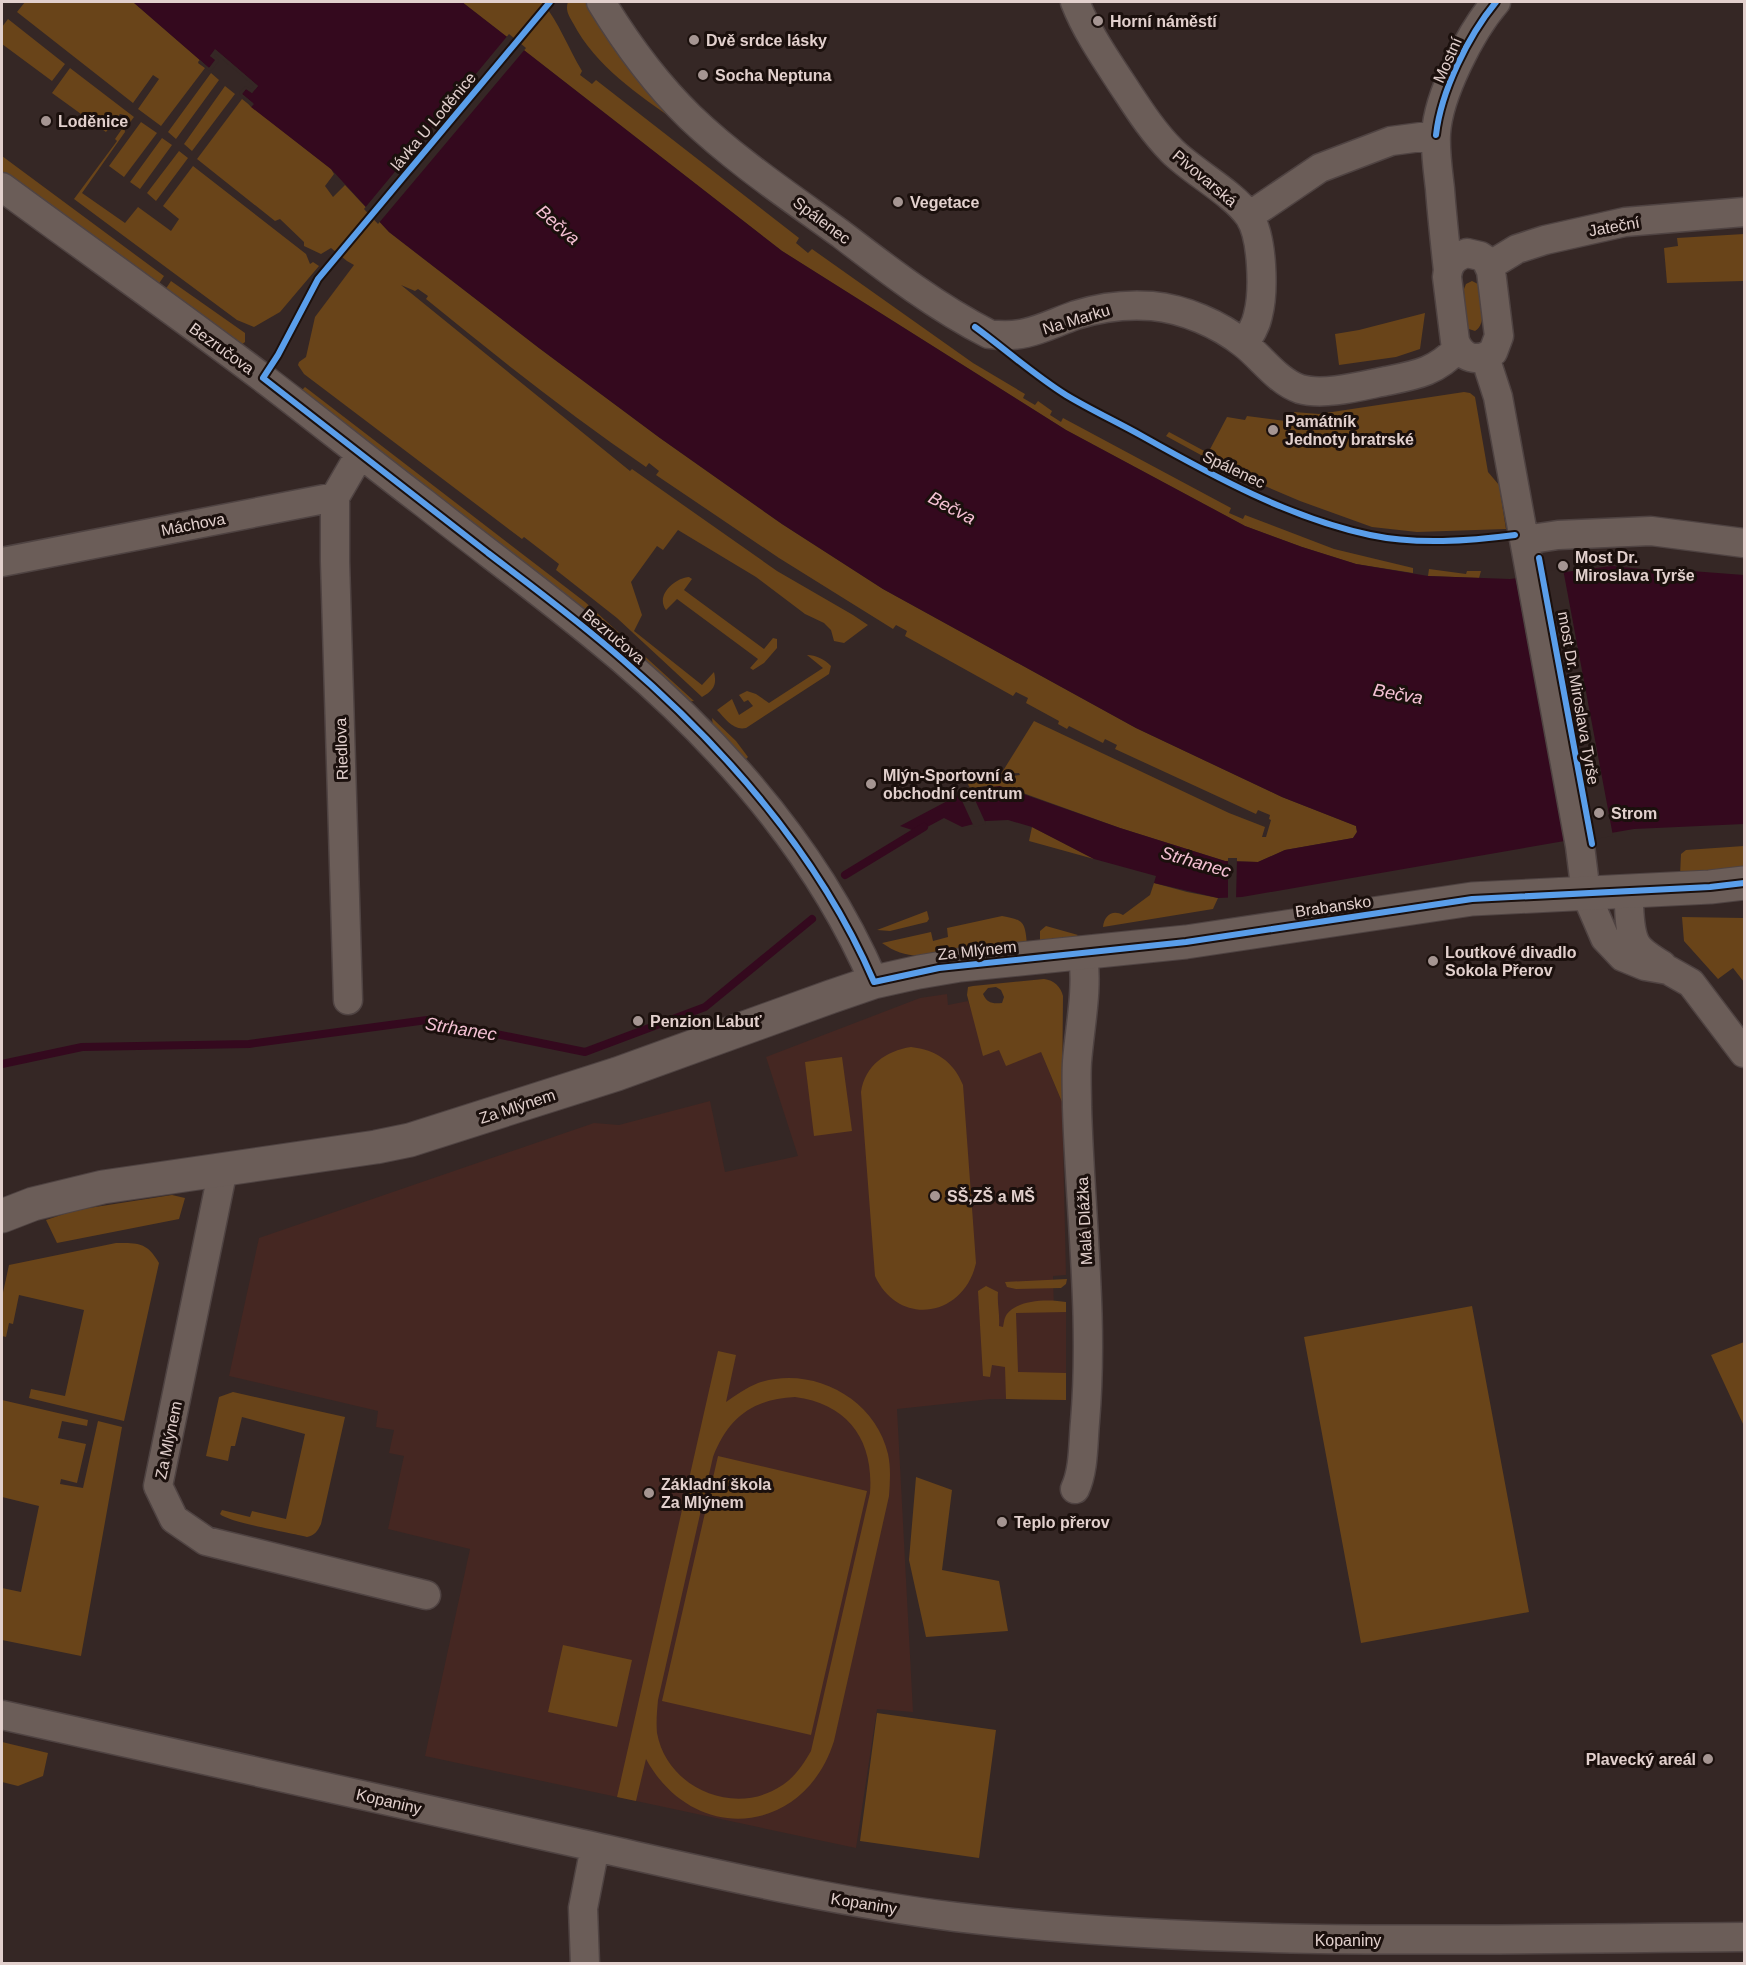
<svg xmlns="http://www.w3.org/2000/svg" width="1746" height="1965" viewBox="0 0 1746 1965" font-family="Arial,sans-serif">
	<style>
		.built { fill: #452722 }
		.green { fill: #694419; fill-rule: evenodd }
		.water { fill: #34091e }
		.pier { fill: #352725 }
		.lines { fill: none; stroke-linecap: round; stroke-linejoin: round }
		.stream { stroke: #34091e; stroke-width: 8 }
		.minor-casing { stroke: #4f4342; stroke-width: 31 }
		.tertiary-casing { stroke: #4f4342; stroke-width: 35 }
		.minor { stroke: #6b5d58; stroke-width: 28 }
		.tertiary { stroke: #6b5d58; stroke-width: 33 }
		.cycleway-casing { stroke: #1b100d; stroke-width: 10 }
		.cycleway { stroke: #5a9eea; stroke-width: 6 }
		.poi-dot { fill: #a59592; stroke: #1b100d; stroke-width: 2 }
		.labels { text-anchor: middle; stroke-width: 6; stroke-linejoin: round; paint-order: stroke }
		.poi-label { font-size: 16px; font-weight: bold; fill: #e2d0cd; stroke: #1b100d; text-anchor: start }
		.street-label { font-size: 16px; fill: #e2d0cd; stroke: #1b100d }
		.water-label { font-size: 18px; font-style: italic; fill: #f5c1d4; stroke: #1b100d }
	</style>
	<rect width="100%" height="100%" fill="#352725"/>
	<path class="built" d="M 947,994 L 948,1005 L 968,1001 L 986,1054 L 999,1050 L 1041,1052 L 1062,1102 L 1066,1275 L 1053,1276 L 1054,1311 L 1066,1312 L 1066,1400 L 991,1399 L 897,1409 L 913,1712 L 877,1709 L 856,1848 L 425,1756 L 470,1549 L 388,1529 L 404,1456 L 389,1453 L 394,1430 L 376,1427 L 378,1411 L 229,1376 L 259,1238 L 594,1123 L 619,1125 L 710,1101 L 725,1172 L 798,1156 L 766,1057 L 920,998 Z"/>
	<path class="green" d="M 25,2 L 133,2 L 200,60 L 198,63 L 205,68 L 161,126 L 138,109 L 159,79 L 153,75 L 133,103 L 17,12 Z
		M 462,2 L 542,2 C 559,22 568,48 582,71 L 580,75 L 592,84 L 596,80 L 799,238 L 796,243 L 808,253 L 812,249 L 973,363 L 1025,394 L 1023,398 L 1035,405 L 1038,401 L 1052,411 L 1050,415 L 1061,422 L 1063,418 L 1231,508 L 1229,513 L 1243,519 L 1245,515 L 1334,549 L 1413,568 L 1413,573 L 1356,564 L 1302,547 L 1245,526 L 1066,430 L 782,251 Z
		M 568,2 L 586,2 C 610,47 643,84 677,122 C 638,94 596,67 573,23 C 569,16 565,10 568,2 Z
		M 8,19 L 65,64 L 52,81 L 2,44 L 2,27 Z
		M 70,68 L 134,117 L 128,125 L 128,116 L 120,114 L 106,132 L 52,93 Z
		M 211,73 L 219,80 L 176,139 L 168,132 Z
		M 225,86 L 235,94 L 192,151 L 184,144 Z
		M 242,99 L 331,169 L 334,174 L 325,186 L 333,197 L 345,185 L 389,232 L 539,348 L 660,438 L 782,524 L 883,589 L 1136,728 L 1282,797 L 1356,826 L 1357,832 L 1353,838 L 1285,850 L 1258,862 L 1225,861 L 1120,828 L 1012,789 L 985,786 L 970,789 L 968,784 L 972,782 L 1020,775 L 1019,773 L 1001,774 L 1034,721 L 1229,813 L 1265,827 L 1262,837 L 1266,837 L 1271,820 L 1269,819 L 1270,815 L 1258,810 L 1256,814 L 1115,749 L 1117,745 L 1105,739 L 1103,743 L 1069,726 L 1067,729 L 1058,724 L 1059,721 L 1026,703 L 1028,698 L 1016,692 L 1013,696 L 905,636 L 907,631 L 896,625 L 893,629 L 779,558 L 656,475 L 659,471 L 649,463 L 646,467 C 570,415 497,357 426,299 L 428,296 L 418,289 L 415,291 L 401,285 L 630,471 L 632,469 L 777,571 L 853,615 L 868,625 L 844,643 L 834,641 L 831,630 L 824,623 L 805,614 L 756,577 L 678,530 L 663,550 L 657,546 L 631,582 L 642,615 L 634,631 L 702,685 L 714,672 C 717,685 714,690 702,697 L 617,618 L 556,570 L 559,564 L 524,537 L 522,539 L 304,374 L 298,365 L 299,362 L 306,357 L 315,317 L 354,265 L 347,261 L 331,248 L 321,254 L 304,246 L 304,242 L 280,219 L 275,221 L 197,159 Z
		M 141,122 L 157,133 L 124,177 L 109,166 Z
		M 124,126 L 125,132 L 82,193 L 125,223 L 138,207 L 171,231 L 179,219 L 163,206 L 193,166 L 306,254 L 310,264 L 313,262 L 319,266 L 280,312 L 254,327 L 237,320 L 74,199 L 117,141 L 115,139 Z
		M 162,138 L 172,145 L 140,189 L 130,182 Z
		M 179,151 L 188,158 L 156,201 L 147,193 Z
		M 2,156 L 164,276 L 158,285 L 2,171 Z
		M 1744,234 L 1744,281 L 1667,283 L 1664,248 L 1678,246 L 1677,238 Z
		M 171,281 L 245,333 L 245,342 L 240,346 L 165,290 Z
		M 1472,281 L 1480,285 C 1481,298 1488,323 1475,331 L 1469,329 L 1465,324 L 1464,289 L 1466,284 Z
		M 1425,313 L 1420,349 L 1396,357 L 1339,365 L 1335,334 L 1359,330 Z
		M 305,387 L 585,602 L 694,701 L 685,702 L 301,391 Z
		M 1464,392 L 1470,393 L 1475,397 L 1488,472 L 1499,485 L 1506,529 L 1417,532 L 1372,527 L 1300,501 L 1234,473 L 1166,436 L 1169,432 L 1208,453 L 1227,417 L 1245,420 L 1247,416 L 1293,422 L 1294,412 L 1319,414 Z
		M 1429,569 L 1466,574 L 1467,571 L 1481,571 L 1479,578 L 1428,576 Z
		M 689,577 L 692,579 L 684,590 L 764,649 L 773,638 L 777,639 L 777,648 L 764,663 L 753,670 L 750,668 L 758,659 L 677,599 L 666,610 C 655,595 675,578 689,577 Z
		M 807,655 C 816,655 824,659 831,666 L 829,674 L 746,728 C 733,731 725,718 717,710 L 732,699 L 739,715 L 753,706 L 748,700 L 744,702 L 739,695 L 747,691 L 756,694 L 769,703 L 823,668 Z
		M 712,718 L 736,741 L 748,757 L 745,760 L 713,726 Z
		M 1032,827 L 1094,859 L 1029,841 Z
		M 1744,846 L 1744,871 L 1680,876 L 1681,854 L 1686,850 Z
		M 1154,883 L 1187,892 L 1218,898 L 1213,909 L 1103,927 C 1104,915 1113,909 1123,915 L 1150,895 Z
		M 927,911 L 929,919 L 927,922 L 890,931 L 877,930 Z
		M 1002,916 C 1023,920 1025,921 1027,944 L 920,956 C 904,955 895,952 882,943 L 931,932 L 933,941 L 948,937 L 947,928 Z
		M 1682,917 L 1744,918 L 1744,982 L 1733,968 L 1718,979 L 1684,941 Z
		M 1046,926 L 1078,935 L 1074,938 L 1040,942 L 1040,931 Z
		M 1044,979 C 1054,980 1061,987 1063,996 L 1062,1102 L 1041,1052 L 1006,1066 L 999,1050 L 983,1056 L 967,995 L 968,987 L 973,986 ZM 996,987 L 1001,990 L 1004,997 L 1002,1003 C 992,1004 987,1003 983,994 L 988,988 Z
		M 911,1047 C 936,1050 953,1061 963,1085 L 976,1263 C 964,1317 899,1328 875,1276 L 861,1092 C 865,1065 886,1051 911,1047 Z
		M 842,1057 L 852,1131 L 814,1136 L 805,1062 Z
		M 172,1195 L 185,1198 L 179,1219 L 57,1243 L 46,1220 L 76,1210 Z
		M 116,1243 C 138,1243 147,1242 159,1263 L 124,1421 L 29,1398 L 31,1389 L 65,1396 L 84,1310 L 19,1295 L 13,1324 L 9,1323 L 6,1337 L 2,1336 L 2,1297 L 9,1265 Z
		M 1067,1279 L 1066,1284 L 1061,1288 L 1016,1289 L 1007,1287 L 1005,1282 Z
		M 986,1286 L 998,1292 C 997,1304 1000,1314 999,1326 L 1003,1327 C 1004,1323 1004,1318 1007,1314 C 1019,1299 1049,1299 1066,1302 L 1066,1312 L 1016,1313 L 1018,1372 L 1066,1373 L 1066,1400 L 1006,1399 L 1005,1367 L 992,1365 L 990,1377 L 983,1376 L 978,1291 Z
		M 1472,1306 L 1529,1612 L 1361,1643 L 1304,1337 Z
		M 1744,1342 L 1744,1426 L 1711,1355 Z
		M 718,1351 L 736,1355 L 726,1402 C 736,1395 746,1388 758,1383 C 812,1365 875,1398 888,1454 C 891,1468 890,1482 889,1496 L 834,1741 C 804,1836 694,1846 646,1759 L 636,1801 L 617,1797 ZM 795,1397 C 848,1404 874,1440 870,1493 L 811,1751 C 803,1765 794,1778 781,1786 C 734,1817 667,1788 657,1733 C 656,1722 657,1711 658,1700 L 713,1457 C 728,1418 752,1399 795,1397 Z
		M 233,1392 L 345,1417 L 321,1524 C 317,1532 315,1535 307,1537 C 292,1533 227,1522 220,1514 L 222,1510 L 250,1517 L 252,1511 L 286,1519 L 305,1434 L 242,1417 L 235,1446 L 231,1446 L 228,1461 L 206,1456 L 219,1397 Z
		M 2,1400 L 88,1420 L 87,1426 L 62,1421 L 58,1438 L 86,1444 L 77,1483 L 61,1479 L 60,1484 L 83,1488 L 98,1421 L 122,1427 L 81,1656 L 2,1640 L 2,1588 L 21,1592 L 39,1506 L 2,1497 Z
		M 718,1456 L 867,1491 L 811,1735 L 662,1701 Z
		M 916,1477 L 952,1490 L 942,1570 L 999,1581 L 1008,1631 L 926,1637 L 909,1560 Z
		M 563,1645 L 632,1660 L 617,1727 L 548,1712 Z
		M 877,1713 L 996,1730 L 979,1858 L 860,1841 Z
		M 2,1742 L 48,1753 L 43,1776 L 18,1786 L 2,1782 Z"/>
	<path class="water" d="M 133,2 L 462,2 L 782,251 L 1066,430 L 1245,526 L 1302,547 L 1356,564 L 1428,576 L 1510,579 L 1612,566 L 1661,571 L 1678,570 L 1744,575 L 1744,824 L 1634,829 L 1242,897 L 1218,898 L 1154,883 L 1156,876 L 1094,859 L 1032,827 L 1008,820 L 986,821 L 962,827 L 944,818 L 918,832 L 900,826 L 970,789 L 1000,786 L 1120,828 L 1225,861 L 1258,862 L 1285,850 L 1353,838 L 1357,832 L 1356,826 L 1282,797 L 1136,728 L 883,589 L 782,524 L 660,438 L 539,348 L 389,232 L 331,169 L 251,107 L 253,103 L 242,94 L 246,89 L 252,93 L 258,86 L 216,50 L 210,56 L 216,60 L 209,68 Z"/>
	<path class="pier" d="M 509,34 L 526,48 L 378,224 L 364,209 Z
		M 215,49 L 258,86 L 252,93 L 246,89 L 242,94 L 254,104 L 251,107 L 239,93 L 245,86 L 251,89 L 254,86 L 216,54 L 214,55 L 219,61 L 211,71 L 208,70 L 198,62 L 200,60 L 209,68 L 215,60 L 210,56 Z
		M 1563,569 L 1613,836 L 1565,844 L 1515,575 Z
		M 969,786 L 970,789 L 986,824 L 974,827 L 958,792 Z
		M 1228,858 L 1237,858 L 1236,900 L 1228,900 Z"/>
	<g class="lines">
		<path class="stream" d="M 845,875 L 924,827
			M 2,1064 L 82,1047 L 249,1044 L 427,1020 L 585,1052 L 705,1007 L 812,919"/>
		<g class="minor-casing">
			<path id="minor" d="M 601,2 C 626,43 655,83 690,117 C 736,161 790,197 841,234 C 888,270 936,307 989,334 C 1026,339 1043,327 1076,315 C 1101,307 1126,304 1152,306 C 1184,309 1219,324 1244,344 C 1262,358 1277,381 1300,389 C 1324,396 1361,386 1386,381 C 1416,375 1436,372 1458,348
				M 1075,2 C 1086,30 1103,55 1120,81 C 1136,105 1151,130 1172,151 C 1193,172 1233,193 1249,216 C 1263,237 1264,292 1258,315 C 1256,326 1250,335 1244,344
				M 2,187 C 89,251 177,313 263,378 C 317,419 370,462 424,503 C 490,555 558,604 622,659 C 726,748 820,856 874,982
				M 1249,216 L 1320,168 L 1391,141 L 1436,135
				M 1467,253 L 1480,256 L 1486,260 L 1491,271 L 1499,336 L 1493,352 C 1478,363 1462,359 1455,341 L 1447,277 C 1448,264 1454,257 1467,253 Z
				M 1489,266 L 1517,249 L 1545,240 L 1625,222 L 1744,212
				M 1448,271 C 1445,243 1442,216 1440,189 C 1438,171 1435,152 1436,134 C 1438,95 1471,31 1496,2
				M 1485,357 L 1498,397 L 1580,846 L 1586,894 L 1605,938 L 1623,957 L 1645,966 L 1668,970 L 1691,983 L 1744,1053
				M 335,497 L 335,561 L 348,1000
				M 1525,540 L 1558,535 L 1651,531 L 1744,543
				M 2,562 L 335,497 L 360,454
				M 1628,892 C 1630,908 1628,930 1636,944 C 1641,953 1653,959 1662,965
				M 223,1169 L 158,1486 L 174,1519 L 206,1541 L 426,1595
				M 1075,1489 C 1084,1470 1083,1443 1085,1422 C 1094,1317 1080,1212 1077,1107 C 1077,1092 1076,1076 1077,1062 C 1080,1024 1088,991 1083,953
				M 2,1715 C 192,1757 382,1800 573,1842 C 700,1870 827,1901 956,1917 C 1218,1948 1481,1939 1744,1937
				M 585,1964 L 583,1908 L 595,1847"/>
		</g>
		<g class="tertiary-casing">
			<path id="tertiary" d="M 2,1216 L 33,1204 L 103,1187 L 376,1147 L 410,1140 L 617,1074 L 830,997 L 874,982 L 919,972 L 960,965 L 1186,942 L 1472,899 L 1710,887 L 1744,883"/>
		</g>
		<use href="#minor" class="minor"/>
		<use href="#tertiary" class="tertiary"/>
		<g class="cycleway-casing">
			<path id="cycleway" d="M 550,2 L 318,279 L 278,355 L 263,378 C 338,437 413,495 488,553 C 534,588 580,622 623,660 C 726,749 820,856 874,982 L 939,968 L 1186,942 L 1472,899 L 1710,887 L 1744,883
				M 1436,135 C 1441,91 1468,36 1496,2
				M 975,327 C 1005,349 1034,375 1066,395 C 1091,410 1117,422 1142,436 C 1213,476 1290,518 1370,535 C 1417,545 1469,541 1515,535
				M 1539,558 L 1592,844"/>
		</g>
		<use href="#cycleway" class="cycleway"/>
	</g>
	<g class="poi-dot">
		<circle cx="1098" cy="21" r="6"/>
		<circle cx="694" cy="40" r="6"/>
		<circle cx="703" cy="75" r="6"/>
		<circle cx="46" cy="121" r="6"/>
		<circle cx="898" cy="202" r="6"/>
		<circle cx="1273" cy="430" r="6"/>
		<circle cx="1563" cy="566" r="6"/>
		<circle cx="871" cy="784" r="6"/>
		<circle cx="1599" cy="813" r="6"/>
		<circle cx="1433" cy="961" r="6"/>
		<circle cx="638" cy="1021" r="6"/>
		<circle cx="935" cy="1196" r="6"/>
		<circle cx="649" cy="1493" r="6"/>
		<circle cx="1002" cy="1522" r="6"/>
		<circle cx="1708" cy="1759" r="6"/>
	</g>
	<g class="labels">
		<g class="poi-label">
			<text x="1110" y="27">Horní náměstí</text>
			<text x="706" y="46">Dvě srdce lásky</text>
			<text x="715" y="81">Socha Neptuna</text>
			<text x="58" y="127">Loděnice</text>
			<text x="910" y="208">Vegetace</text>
			<text x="1285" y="427">Památník<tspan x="1285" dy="18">Jednoty bratrské</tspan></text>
			<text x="1575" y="563">Most Dr.<tspan x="1575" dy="18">Miroslava Tyrše</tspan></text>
			<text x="883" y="781">Mlýn-Sportovní a<tspan x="883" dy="18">obchodní centrum</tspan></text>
			<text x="1611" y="819">Strom</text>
			<text x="1445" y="958">Loutkové divadlo<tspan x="1445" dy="18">Sokola Přerov</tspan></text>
			<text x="650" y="1027">Penzion Labuť</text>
			<text x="947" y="1202">SŠ,ZŠ a MŠ</text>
			<text x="661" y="1490">Základní škola<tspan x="661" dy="18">Za Mlýnem</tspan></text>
			<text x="1014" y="1528">Teplo přerov</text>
			<text x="1696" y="1765" text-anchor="end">Plavecký areál</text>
		</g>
		<g class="street-label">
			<text transform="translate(1447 60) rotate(-66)" y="6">Mostní</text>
			<text transform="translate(433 121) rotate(-50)" y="6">lávka U Loděnice</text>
			<text transform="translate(1205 178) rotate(40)" y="6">Pivovarská</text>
			<text transform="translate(822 220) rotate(37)" y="6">Spálenec</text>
			<text transform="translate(1614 226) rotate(-10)" y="6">Jateční</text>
			<text transform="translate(1076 319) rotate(-17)" y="6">Na Marku</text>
			<text transform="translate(222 348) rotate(36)" y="6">Bezručova</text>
			<text transform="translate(1234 469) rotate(25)" y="6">Spálenec</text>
			<text transform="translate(193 524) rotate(-11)" y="6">Máchova</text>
			<text transform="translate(614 636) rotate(40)" y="6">Bezručova</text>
			<text transform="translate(1579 698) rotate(80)" y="6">most Dr. Miroslava Tyrše</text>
			<text transform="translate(341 749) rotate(-92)" y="6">Riedlova</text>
			<text transform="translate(1333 906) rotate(-8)" y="6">Brabansko</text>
			<text transform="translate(977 950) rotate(-6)" y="6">Za Mlýnem</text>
			<text transform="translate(517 1106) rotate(-18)" y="6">Za Mlýnem</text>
			<text transform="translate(1084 1221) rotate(-93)" y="6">Malá Dlážka</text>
			<text transform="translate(168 1440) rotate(-78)" y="6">Za Mlýnem</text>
			<text transform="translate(389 1801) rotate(13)" y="6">Kopaniny</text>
			<text transform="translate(864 1903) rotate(9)" y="6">Kopaniny</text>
			<text x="1348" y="1946">Kopaniny</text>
		</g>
		<g class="water-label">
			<text transform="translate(558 225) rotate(41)" y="6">Bečva</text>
			<text transform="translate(952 508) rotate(28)" y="6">Bečva</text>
			<text transform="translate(1398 694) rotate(10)" y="6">Bečva</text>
			<text transform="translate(1196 862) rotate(16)" y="6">Strhanec</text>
			<text transform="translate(461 1029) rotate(9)" y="6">Strhanec</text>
		</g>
	</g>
	<rect width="1746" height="1965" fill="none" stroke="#e2d0cd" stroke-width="6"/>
</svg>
